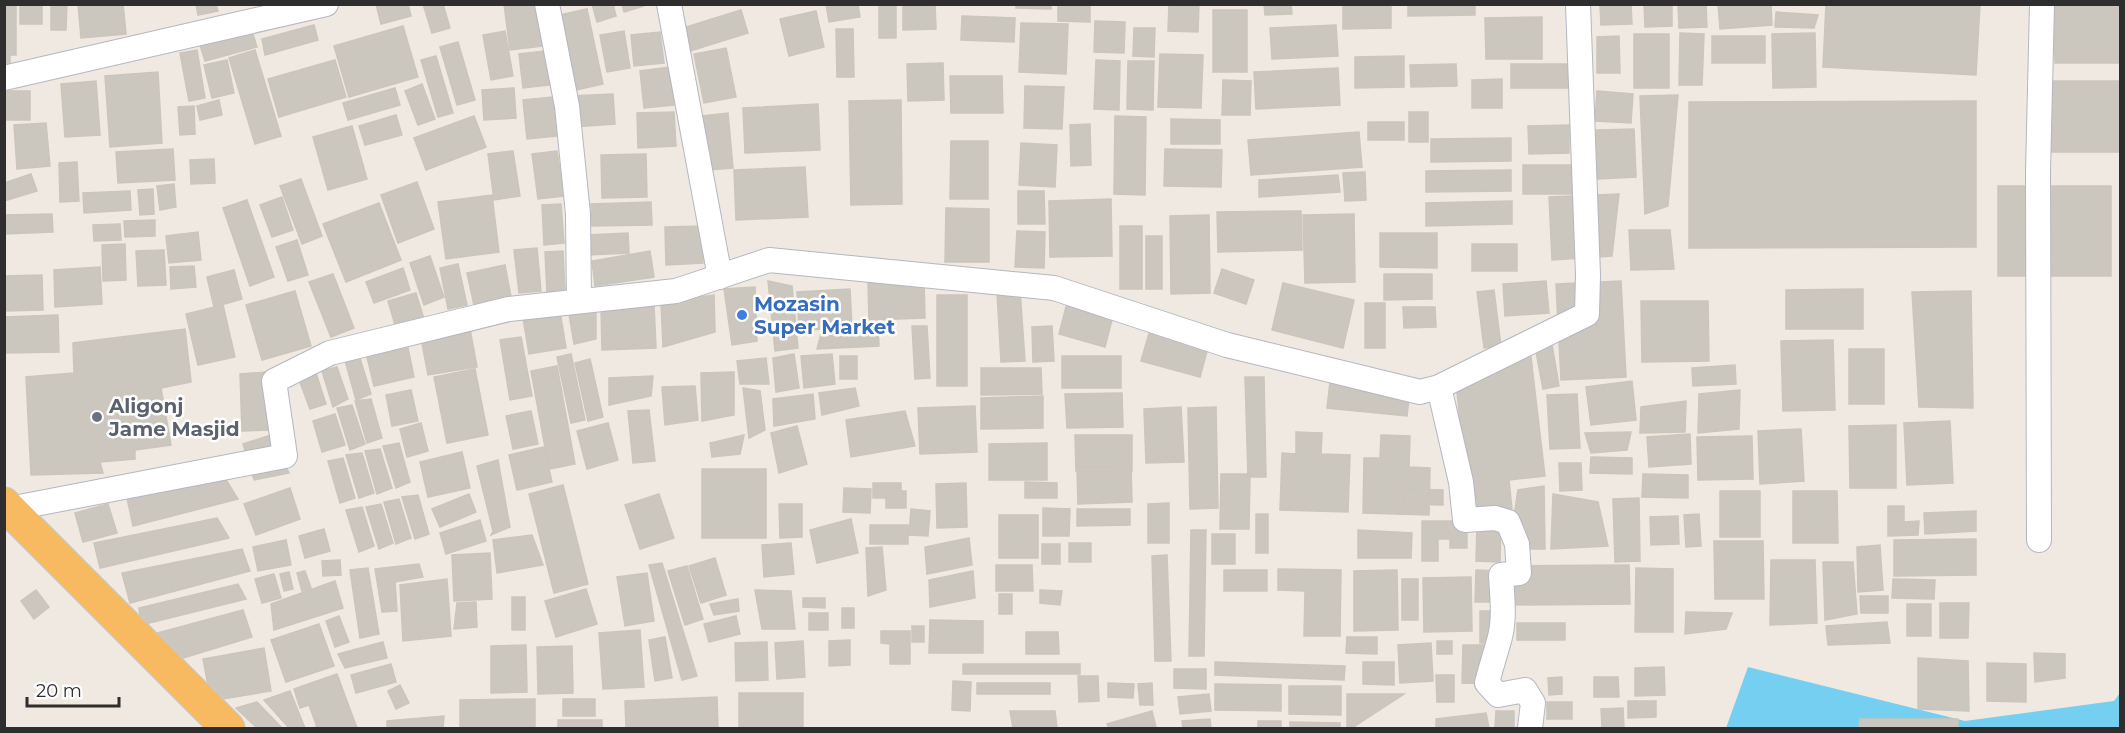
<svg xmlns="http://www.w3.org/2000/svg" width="2125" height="733" viewBox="0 0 2125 733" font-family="Montserrat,sans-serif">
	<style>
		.water { fill: #75cff0 }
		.building { fill: #cbc7bf; stroke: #cbc5ba; stroke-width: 1.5 }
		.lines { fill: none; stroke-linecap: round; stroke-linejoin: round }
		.minor-casing { stroke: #b4b7c1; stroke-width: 26 }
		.trunk-casing { stroke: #c9c9c9; stroke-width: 35 }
		.minor { stroke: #fff; stroke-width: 24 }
		.trunk { stroke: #f8ba60; stroke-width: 33 }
		.shop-dot { fill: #3f7fe0; stroke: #fff; stroke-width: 2 }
		.worship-dot { fill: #6b7280; stroke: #fff; stroke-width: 2 }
		.labels { text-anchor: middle; stroke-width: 5; stroke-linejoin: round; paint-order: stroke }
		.shop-label { font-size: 20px; font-weight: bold; fill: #366cbe; stroke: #fff; text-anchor: start }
		.worship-label { font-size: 20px; font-weight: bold; fill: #5b616d; stroke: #fff; text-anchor: start }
	</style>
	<rect width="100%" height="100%" fill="#efe9e1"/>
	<path class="water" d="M 1748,667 L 1965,721 L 2114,701 L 2120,693 L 2120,728 L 1726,728 Z"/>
	<path class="building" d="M 4,4 L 16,4 L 16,55 L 10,55 L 10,67 L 4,67 Z
		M 20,4 L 42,4 L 42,24 L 20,24 Z
		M 51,4 L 67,4 L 66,30 L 51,30 Z
		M 78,4 L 123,4 L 126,34 L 81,38 Z
		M 196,4 L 216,4 L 218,11 L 198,15 Z
		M 376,4 L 408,4 L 411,16 L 381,24 Z
		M 423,4 L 443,4 L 450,28 L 432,33 Z
		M 504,4 L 537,4 L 542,46 L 510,50 Z
		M 592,4 L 613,4 L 616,16 L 597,22 Z
		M 622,4 L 644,4 L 644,6 L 624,12 Z
		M 826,4 L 858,4 L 860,17 L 829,22 Z
		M 879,4 L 896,4 L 896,38 L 879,38 Z
		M 903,4 L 935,4 L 936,29 L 903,30 Z
		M 1016,4 L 1051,4 L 1051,9 L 1016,8 Z
		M 1058,4 L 1090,4 L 1090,22 L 1058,21 Z
		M 1169,4 L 1199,4 L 1198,32 L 1168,31 Z
		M 1264,4 L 1291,4 L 1292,14 L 1265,15 Z
		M 1343,4 L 1391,4 L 1391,28 L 1343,29 Z
		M 1408,4 L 1475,4 L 1475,15 L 1408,16 Z
		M 1600,4 L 1631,4 L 1632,24 L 1601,25 Z
		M 1644,4 L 1672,4 L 1672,26 L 1645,27 Z
		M 1678,4 L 1706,4 L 1707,27 L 1679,28 Z
		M 1718,4 L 1771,4 L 1772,25 L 1720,29 Z
		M 1826,4 L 1980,4 L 1976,75 L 1823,67 Z
		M 2054,4 L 2120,4 L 2120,63 L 2055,63 Z
		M 587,9 L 603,84 L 571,91 L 555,16 Z
		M 741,10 L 748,33 L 690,51 L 683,28 Z
		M 1213,10 L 1247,10 L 1247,72 L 1213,72 Z
		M 816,11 L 824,47 L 789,56 L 780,19 Z
		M 1776,12 L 1818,15 L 1814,28 L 1775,27 Z
		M 962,16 L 1015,18 L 1014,42 L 961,40 Z
		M 1542,17 L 1542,59 L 1486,59 L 1485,18 Z
		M 1095,21 L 1125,22 L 1124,53 L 1094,52 Z
		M 1021,23 L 1068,24 L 1066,74 L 1019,72 Z
		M 314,25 L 318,40 L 265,55 L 262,39 Z
		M 1336,25 L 1338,56 L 1272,59 L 1270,28 Z
		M 403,26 L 418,77 L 349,97 L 334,46 Z
		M 1134,28 L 1155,28 L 1154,57 L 1133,56 Z
		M 836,29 L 853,29 L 854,77 L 837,77 Z
		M 252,31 L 257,47 L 205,61 L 200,45 Z
		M 505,31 L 513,76 L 491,80 L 483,35 Z
		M 624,31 L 630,68 L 607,72 L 600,35 Z
		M 660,32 L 664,63 L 634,66 L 631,35 Z
		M 1680,33 L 1704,34 L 1702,85 L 1679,85 Z
		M 1815,33 L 1816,87 L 1773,88 L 1772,34 Z
		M 1634,34 L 1669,34 L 1669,88 L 1634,88 Z
		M 1619,36 L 1620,73 L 1597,73 L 1597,37 Z
		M 1712,36 L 1765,36 L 1765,63 L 1712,63 Z
		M 458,42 L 475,100 L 457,105 L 440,47 Z
		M 726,48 L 736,97 L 704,103 L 694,54 Z
		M 197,50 L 205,98 L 189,101 L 180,53 Z
		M 255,50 L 281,136 L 255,144 L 229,58 Z
		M 554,50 L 557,84 L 523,88 L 519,54 Z
		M 1160,54 L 1203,55 L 1201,108 L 1158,107 Z
		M 436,56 L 453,113 L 438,117 L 421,60 Z
		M 1404,56 L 1404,87 L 1355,88 L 1355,57 Z
		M 227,60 L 234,93 L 212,98 L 204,65 Z
		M 335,60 L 346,97 L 279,117 L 268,79 Z
		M 1096,60 L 1120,61 L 1119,110 L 1094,109 Z
		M 1128,61 L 1154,61 L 1153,110 L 1127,109 Z
		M 943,63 L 944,100 L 908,101 L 907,64 Z
		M 1456,64 L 1457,86 L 1411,87 L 1410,65 Z
		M 1511,64 L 1577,64 L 1577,88 L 1511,88 Z
		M 670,67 L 674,105 L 644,108 L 640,71 Z
		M 1338,68 L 1340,105 L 1256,109 L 1254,72 Z
		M 158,72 L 162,143 L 110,147 L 105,76 Z
		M 950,76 L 1002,76 L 1003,113 L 951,113 Z
		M 1502,79 L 1502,108 L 1472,108 L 1472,80 Z
		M 1223,80 L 1251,81 L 1250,115 L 1222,115 Z
		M 96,81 L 100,135 L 65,137 L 61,84 Z
		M 2044,81 L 2120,81 L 2120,152 L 2044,152 Z
		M 422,84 L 435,119 L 418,125 L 405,91 Z
		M 1025,86 L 1064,87 L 1062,129 L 1024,128 Z
		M 395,88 L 400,105 L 348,120 L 343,103 Z
		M 514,88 L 516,118 L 484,120 L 482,90 Z
		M 4,91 L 30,91 L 30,120 L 4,120 Z
		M 1597,91 L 1633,94 L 1631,123 L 1595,121 Z
		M 613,94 L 615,124 L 573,127 L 571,96 Z
		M 1678,95 L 1668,206 L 1645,214 L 1640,96 Z
		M 563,96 L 567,135 L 527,139 L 523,100 Z
		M 219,100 L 222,115 L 200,120 L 197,106 Z
		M 901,100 L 902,204 L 851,205 L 849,101 Z
		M 1976,101 L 1976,247 L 1689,248 L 1689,102 Z
		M 818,104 L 820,150 L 745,153 L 743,108 Z
		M 194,106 L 195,134 L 180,135 L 178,107 Z
		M 674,112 L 676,146 L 638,148 L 637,113 Z
		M 1409,112 L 1428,112 L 1428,142 L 1409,142 Z
		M 728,113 L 733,168 L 707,170 L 702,116 Z
		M 396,115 L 402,135 L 365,145 L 359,126 Z
		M 474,116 L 486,147 L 426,170 L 414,138 Z
		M 1115,116 L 1146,117 L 1145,195 L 1114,194 Z
		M 1171,119 L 1220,120 L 1220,144 L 1171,144 Z
		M 1368,122 L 1404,122 L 1404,140 L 1368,140 Z
		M 46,123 L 50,166 L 17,169 L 14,125 Z
		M 1090,124 L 1091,165 L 1071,166 L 1070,125 Z
		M 1569,125 L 1569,153 L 1529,154 L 1528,126 Z
		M 352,126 L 367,179 L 328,190 L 313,137 Z
		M 1634,129 L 1636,177 L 1598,179 L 1596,130 Z
		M 1359,132 L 1362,167 L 1251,175 L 1248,140 Z
		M 1511,138 L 1511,161 L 1431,162 L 1431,139 Z
		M 951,141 L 988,141 L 988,199 L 950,199 Z
		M 1021,143 L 1057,145 L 1055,187 L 1019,185 Z
		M 173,149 L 175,180 L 118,183 L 116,152 Z
		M 1165,149 L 1222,150 L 1221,187 L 1164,186 Z
		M 513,151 L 520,196 L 494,200 L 488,154 Z
		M 557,151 L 564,196 L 538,199 L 532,154 Z
		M 646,154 L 647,197 L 602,198 L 601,155 Z
		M 214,159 L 215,183 L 191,184 L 190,160 Z
		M 77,162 L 79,201 L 60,202 L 59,163 Z
		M 1523,165 L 1572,165 L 1572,194 L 1523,194 Z
		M 805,167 L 808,217 L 736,220 L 734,170 Z
		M 1511,170 L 1511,191 L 1426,192 L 1426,171 Z
		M 1365,172 L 1366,200 L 1345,201 L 1343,173 Z
		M 31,174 L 37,191 L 4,201 L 4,183 Z
		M 1338,175 L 1340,192 L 1259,197 L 1259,180 Z
		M 301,179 L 322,236 L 302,244 L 280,186 Z
		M 417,182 L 434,229 L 398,243 L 381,195 Z
		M 174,184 L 176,207 L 160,210 L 157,186 Z
		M 1998,186 L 2111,186 L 2111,276 L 1998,276 Z
		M 153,189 L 154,214 L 140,215 L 138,190 Z
		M 130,191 L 131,210 L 84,213 L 83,193 Z
		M 1018,191 L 1044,191 L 1045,224 L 1018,224 Z
		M 1619,194 L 1612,256 L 1552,260 L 1549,197 Z
		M 492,195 L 499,252 L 446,259 L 438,202 Z
		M 282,197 L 293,230 L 272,237 L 260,205 Z
		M 1111,199 L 1112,256 L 1050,257 L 1049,201 Z
		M 247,200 L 274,277 L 250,286 L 223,208 Z
		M 1512,201 L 1512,224 L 1426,226 L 1426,203 Z
		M 651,202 L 652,225 L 592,226 L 591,204 Z
		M 379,203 L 401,260 L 346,282 L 323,224 Z
		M 561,204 L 564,243 L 544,245 L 542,205 Z
		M 946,208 L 989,209 L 989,262 L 945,262 Z
		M 1301,211 L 1302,250 L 1218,252 L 1217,212 Z
		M 52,214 L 53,232 L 4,234 L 4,215 Z
		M 1354,214 L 1355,282 L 1305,283 L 1303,215 Z
		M 1209,215 L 1210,293 L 1171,294 L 1170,216 Z
		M 155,220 L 155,236 L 125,237 L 124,221 Z
		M 120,224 L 121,240 L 94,241 L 93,225 Z
		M 702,226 L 703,263 L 666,265 L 665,227 Z
		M 1120,226 L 1142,226 L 1142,289 L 1120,289 Z
		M 1629,230 L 1670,230 L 1674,269 L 1631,270 Z
		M 1017,231 L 1045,232 L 1044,268 L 1015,267 Z
		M 198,232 L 201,260 L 169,263 L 166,236 Z
		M 628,233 L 629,253 L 588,255 L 587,235 Z
		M 1380,233 L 1437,233 L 1437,268 L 1380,267 Z
		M 1146,236 L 1162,236 L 1162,289 L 1146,289 Z
		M 297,240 L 308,275 L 288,281 L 276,247 Z
		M 125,244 L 126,280 L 103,281 L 102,245 Z
		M 1472,244 L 1517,244 L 1517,271 L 1472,271 Z
		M 537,248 L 541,291 L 519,293 L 514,250 Z
		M 164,250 L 166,285 L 138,286 L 136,251 Z
		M 563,251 L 565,292 L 547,293 L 545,252 Z
		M 650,251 L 654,277 L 595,286 L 592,261 Z
		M 430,256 L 444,297 L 424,305 L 410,263 Z
		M 458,264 L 467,305 L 448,309 L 440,268 Z
		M 505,265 L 511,297 L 474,305 L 467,273 Z
		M 194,266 L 196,287 L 171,289 L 170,267 Z
		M 100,267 L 102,304 L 55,307 L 54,270 Z
		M 403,268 L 410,290 L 374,303 L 366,282 Z
		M 1222,269 L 1254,280 L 1246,304 L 1214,293 Z
		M 234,270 L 242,299 L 214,307 L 207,277 Z
		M 333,274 L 354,328 L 331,337 L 309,282 Z
		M 1384,274 L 1432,274 L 1432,299 L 1384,300 Z
		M 42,275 L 43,310 L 5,311 L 4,276 Z
		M 924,280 L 925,318 L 869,320 L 868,282 Z
		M 768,281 L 792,286 L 798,348 L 775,351 Z
		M 1546,281 L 1549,313 L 1505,316 L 1503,284 Z
		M 1621,281 L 1626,377 L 1561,380 L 1556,284 Z
		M 1283,283 L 1354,300 L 1343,348 L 1272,330 Z
		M 755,287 L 757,341 L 732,345 L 724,289 Z
		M 850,289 L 852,328 L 799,330 L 797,292 Z
		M 1863,289 L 1863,329 L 1786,329 L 1786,290 Z
		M 1020,290 L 1025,361 L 1001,362 L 997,292 Z
		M 1494,290 L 1501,346 L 1484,348 L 1477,292 Z
		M 295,291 L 311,346 L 262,360 L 246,305 Z
		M 1971,291 L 1973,408 L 1919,407 L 1912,292 Z
		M 416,293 L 424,319 L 396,328 L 388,301 Z
		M 714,295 L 715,332 L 663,347 L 661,302 Z
		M 937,295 L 967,295 L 967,386 L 937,386 Z
		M 1068,299 L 1114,312 L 1105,347 L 1059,334 Z
		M 1641,301 L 1708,301 L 1709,361 L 1642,362 Z
		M 1365,303 L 1385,303 L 1385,348 L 1365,348 Z
		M 223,305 L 235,357 L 198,365 L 186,314 Z
		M 559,305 L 566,348 L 529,354 L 522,312 Z
		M 654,305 L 656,348 L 602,350 L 601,307 Z
		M 1403,307 L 1435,307 L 1436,327 L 1404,328 Z
		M 568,308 L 596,308 L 596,339 L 574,344 Z
		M 58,315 L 59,352 L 6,353 L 5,317 Z
		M 1152,323 L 1210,340 L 1200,377 L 1141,361 Z
		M 878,326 L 879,346 L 817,349 L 821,334 Z
		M 912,326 L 927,326 L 930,378 L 915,379 Z
		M 1052,326 L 1054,361 L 1033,362 L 1032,327 Z
		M 185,329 L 191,382 L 161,388 L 171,445 L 135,450 L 135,459 L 100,462 L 103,473 L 31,475 L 26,377 L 74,373 L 73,343 Z
		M 470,329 L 477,367 L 428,375 L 421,338 Z
		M 521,337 L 532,396 L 510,400 L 500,340 Z
		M 1551,338 L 1559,386 L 1543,389 L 1534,341 Z
		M 1833,340 L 1835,410 L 1783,411 L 1781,341 Z
		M 408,348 L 414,377 L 374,386 L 367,357 Z
		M 1530,349 L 1545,476 L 1509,480 L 1512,509 L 1470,513 L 1456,383 Z
		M 1849,349 L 1884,349 L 1884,404 L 1849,404 Z
		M 571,354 L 585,420 L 571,423 L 557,357 Z
		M 794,354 L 799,388 L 776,392 L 773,358 Z
		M 832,354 L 835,384 L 804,388 L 801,356 Z
		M 359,355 L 371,394 L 356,400 L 344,357 Z
		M 840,356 L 857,356 L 857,379 L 840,379 Z
		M 1062,356 L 1121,356 L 1121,388 L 1062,388 Z
		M 766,358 L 769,384 L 740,384 L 737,361 Z
		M 590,359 L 603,417 L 588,421 L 575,363 Z
		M 1735,365 L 1736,384 L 1693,386 L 1692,368 Z
		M 557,366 L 575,464 L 549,469 L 531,371 Z
		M 337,367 L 348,399 L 333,407 L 322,371 Z
		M 981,368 L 1041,368 L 1042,394 L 981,395 Z
		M 475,369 L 488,435 L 447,443 L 434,377 Z
		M 267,372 L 270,430 L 242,431 L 240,374 Z
		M 734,372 L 734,415 L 702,421 L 701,373 Z
		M 316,373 L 326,404 L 310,409 L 298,377 Z
		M 653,376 L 651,396 L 609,405 L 609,378 Z
		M 1245,377 L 1264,377 L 1266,477 L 1248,477 Z
		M 1632,381 L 1636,420 L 1591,425 L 1586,387 Z
		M 1330,382 L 1410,390 L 1407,416 L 1327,408 Z
		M 695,386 L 698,420 L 665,425 L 662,387 Z
		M 743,388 L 760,391 L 765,430 L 749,438 Z
		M 855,388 L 859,406 L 822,415 L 819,393 Z
		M 411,390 L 418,421 L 392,426 L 386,395 Z
		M 1740,390 L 1739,429 L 1698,433 L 1699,394 Z
		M 1122,393 L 1123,427 L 1067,428 L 1065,394 Z
		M 813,394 L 815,419 L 774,426 L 773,399 Z
		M 1577,394 L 1580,448 L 1550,449 L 1547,395 Z
		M 1043,396 L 1043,428 L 981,429 L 981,398 Z
		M 371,399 L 382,438 L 367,443 L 355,401 Z
		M 1686,401 L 1685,432 L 1640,433 L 1641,407 Z
		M 352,405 L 365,444 L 350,450 L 337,408 Z
		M 975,406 L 977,452 L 920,454 L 918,408 Z
		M 1181,407 L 1184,462 L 1146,463 L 1144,409 Z
		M 1216,407 L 1218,508 L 1190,509 L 1188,408 Z
		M 649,410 L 655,461 L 633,463 L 628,411 Z
		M 531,411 L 538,444 L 513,449 L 506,416 Z
		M 905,411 L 915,446 L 851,457 L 846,420 Z
		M 335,414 L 345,445 L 322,452 L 313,421 Z
		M 1950,421 L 1953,483 L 1907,485 L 1904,423 Z
		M 421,423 L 428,451 L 407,457 L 400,429 Z
		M 608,423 L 618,460 L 587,469 L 577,431 Z
		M 1896,425 L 1896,488 L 1850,488 L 1849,426 Z
		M 797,426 L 807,464 L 779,473 L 771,433 Z
		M 1801,429 L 1804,481 L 1760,484 L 1758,431 Z
		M 1296,432 L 1322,433 L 1321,454 L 1350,455 L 1348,512 L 1280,510 L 1282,453 L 1296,454 Z
		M 1631,432 L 1627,450 L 1591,453 L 1585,433 Z
		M 1690,434 L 1691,464 L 1649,467 L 1647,437 Z
		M 271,435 L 289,473 L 254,480 L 243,444 Z
		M 744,435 L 740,454 L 712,457 L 710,443 Z
		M 1075,435 L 1132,435 L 1132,471 L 1076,471 Z
		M 1381,435 L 1410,436 L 1409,467 L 1430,468 L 1429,515 L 1363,513 L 1364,458 L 1380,458 Z
		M 1752,436 L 1753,479 L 1698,480 L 1697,437 Z
		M 399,443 L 410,482 L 396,488 L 383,446 Z
		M 1047,443 L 1047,480 L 989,480 L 989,444 Z
		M 544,447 L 552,482 L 517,490 L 509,455 Z
		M 380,449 L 392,488 L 377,494 L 365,451 Z
		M 462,452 L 470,488 L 428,497 L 420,462 Z
		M 362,453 L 374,493 L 359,498 L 346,455 Z
		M 1591,457 L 1632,458 L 1632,474 L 1590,473 Z
		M 343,458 L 355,498 L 340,503 L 328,461 Z
		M 498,460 L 510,527 L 491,535 L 493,531 L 477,466 Z
		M 1559,463 L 1581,463 L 1582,490 L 1560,491 Z
		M 1131,466 L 1132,502 L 1078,504 L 1077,467 Z
		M 702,469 L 766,469 L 766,538 L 702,538 Z
		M 1221,474 L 1250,474 L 1249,529 L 1220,529 Z
		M 1643,474 L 1688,475 L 1688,498 L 1642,497 Z
		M 223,475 L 238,499 L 133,526 L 127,498 Z
		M 1025,482 L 1057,483 L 1057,498 L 1025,498 Z
		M 873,483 L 901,483 L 901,491 L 906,491 L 906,508 L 886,508 L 886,498 L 873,498 Z
		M 966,483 L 967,527 L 937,528 L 936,484 Z
		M 563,485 L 588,584 L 554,593 L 529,494 Z
		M 1544,486 L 1545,549 L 1511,549 L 1511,535 L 1518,490 Z
		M 290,488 L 300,519 L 256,535 L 244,504 Z
		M 844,488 L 871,489 L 870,513 L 843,512 Z
		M 1405,489 L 1443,490 L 1443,505 L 1404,504 Z
		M 1720,491 L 1760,491 L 1760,537 L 1720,537 Z
		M 1793,491 L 1837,491 L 1838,543 L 1793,543 Z
		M 469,494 L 476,512 L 440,527 L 432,509 Z
		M 659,494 L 674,538 L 640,549 L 625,505 Z
		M 1553,494 L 1598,502 L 1608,546 L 1551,549 Z
		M 418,495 L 429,534 L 415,539 L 402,497 Z
		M 1639,498 L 1640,561 L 1615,562 L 1613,499 Z
		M 399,499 L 411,538 L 396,544 L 384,502 Z
		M 1169,503 L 1169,543 L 1148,543 L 1148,504 Z
		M 108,504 L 117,533 L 83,542 L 75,513 Z
		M 381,504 L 393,543 L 379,549 L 366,507 Z
		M 779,504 L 802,504 L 802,537 L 780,538 Z
		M 1888,506 L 1904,506 L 1904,522 L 1919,521 L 1918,535 L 1888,536 Z
		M 362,507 L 374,546 L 359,552 L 346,510 Z
		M 1043,508 L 1070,509 L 1069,536 L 1043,536 Z
		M 911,509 L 930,511 L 928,536 L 909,535 Z
		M 1077,509 L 1130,509 L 1130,525 L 1077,526 Z
		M 1976,511 L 1976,531 L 1925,534 L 1924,513 Z
		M 1256,514 L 1268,514 L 1268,553 L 1256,553 Z
		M 1699,514 L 1701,546 L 1686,547 L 1684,515 Z
		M 999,515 L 1038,515 L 1038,558 L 999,558 Z
		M 1678,516 L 1679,544 L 1651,545 L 1650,517 Z
		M 217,518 L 229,538 L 100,568 L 94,543 Z
		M 851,519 L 858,553 L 817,563 L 810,530 Z
		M 480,520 L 486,541 L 446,554 L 440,533 Z
		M 1422,521 L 1467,521 L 1467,548 L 1450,548 L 1450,539 L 1438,539 L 1438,561 L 1422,561 Z
		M 870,525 L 908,525 L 908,544 L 870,544 Z
		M 1477,525 L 1501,525 L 1500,562 L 1476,561 Z
		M 324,529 L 330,551 L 305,558 L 299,536 Z
		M 1191,530 L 1206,530 L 1204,656 L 1189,656 Z
		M 1358,530 L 1412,533 L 1411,558 L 1358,558 Z
		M 1212,534 L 1235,534 L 1235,564 L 1212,564 Z
		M 532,535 L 543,565 L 497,573 L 493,540 Z
		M 969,538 L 972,565 L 927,574 L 925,547 Z
		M 1976,539 L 1976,575 L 1894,576 L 1894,540 Z
		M 286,540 L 291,565 L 258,571 L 253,547 Z
		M 1714,541 L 1763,541 L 1764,599 L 1715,599 Z
		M 791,543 L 794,574 L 764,577 L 762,545 Z
		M 1069,543 L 1091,543 L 1091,562 L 1069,562 Z
		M 1042,544 L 1060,544 L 1060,564 L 1042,564 Z
		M 1880,545 L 1883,590 L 1858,592 L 1857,547 Z
		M 882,547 L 886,590 L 868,596 L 866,548 Z
		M 242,549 L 250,571 L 130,603 L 122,573 Z
		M 490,553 L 492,599 L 454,601 L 452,555 Z
		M 1167,555 L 1171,661 L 1155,661 L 1152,556 Z
		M 715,558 L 726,595 L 701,603 L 689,566 Z
		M 340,560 L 341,575 L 323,576 L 322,561 Z
		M 1771,560 L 1815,560 L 1817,623 L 1770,625 Z
		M 1823,562 L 1853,562 L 1857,614 L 1825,620 Z
		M 662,563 L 697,676 L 682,680 L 649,565 Z
		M 419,564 L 423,577 L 395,582 L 397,611 L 382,612 L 375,569 Z
		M 996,565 L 1032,565 L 1033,591 L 996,591 Z
		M 1629,565 L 1630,604 L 1510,605 L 1509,566 Z
		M 687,566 L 703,619 L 685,625 L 668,571 Z
		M 368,568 L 379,634 L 360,638 L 350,570 Z
		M 1636,568 L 1673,569 L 1673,632 L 1635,632 Z
		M 1278,569 L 1341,570 L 1340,636 L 1304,636 L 1305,591 L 1278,590 Z
		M 1224,570 L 1267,570 L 1267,591 L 1224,591 Z
		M 1397,570 L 1398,630 L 1354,631 L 1354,571 Z
		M 1476,570 L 1500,571 L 1499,602 L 1475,602 Z
		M 305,571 L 311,588 L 302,591 L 297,573 Z
		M 973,571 L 975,598 L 930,607 L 929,580 Z
		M 289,572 L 293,589 L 284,591 L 280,574 Z
		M 647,573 L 654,621 L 625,626 L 617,577 Z
		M 274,574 L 281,598 L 262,603 L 255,579 Z
		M 1471,577 L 1472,631 L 1424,632 L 1423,578 Z
		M 447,579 L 451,636 L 403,641 L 400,585 Z
		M 1402,579 L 1418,579 L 1418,620 L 1402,620 Z
		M 1893,579 L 1935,580 L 1934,599 L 1892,598 Z
		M 335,581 L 343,608 L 274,630 L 271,604 Z
		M 238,584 L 246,599 L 141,625 L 139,608 Z
		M 586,589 L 597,624 L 556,637 L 545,601 Z
		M 36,590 L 49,607 L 34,619 L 21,601 Z
		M 755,590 L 791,591 L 795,629 L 762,629 Z
		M 1040,590 L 1062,591 L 1060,605 L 1040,603 Z
		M 999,594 L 1012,594 L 1012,614 L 999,614 Z
		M 1860,596 L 1888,596 L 1888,613 L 1861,613 Z
		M 512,597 L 525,597 L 525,630 L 512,630 Z
		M 803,598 L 825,598 L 825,608 L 803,607 Z
		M 738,599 L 739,611 L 714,615 L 710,604 Z
		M 476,602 L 477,627 L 454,629 L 457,603 Z
		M 1940,603 L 1969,603 L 1968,638 L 1940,638 Z
		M 1907,604 L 1931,604 L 1931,636 L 1907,636 Z
		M 842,608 L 854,608 L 854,628 L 842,628 Z
		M 243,610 L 252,637 L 173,661 L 154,634 Z
		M 1480,611 L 1493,611 L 1494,643 L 1480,643 Z
		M 1686,612 L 1732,613 L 1726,629 L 1685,634 Z
		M 809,613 L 828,613 L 828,630 L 809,630 Z
		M 339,616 L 349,642 L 335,647 L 326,621 Z
		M 736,616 L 740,634 L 709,642 L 704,624 Z
		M 930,620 L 983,621 L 983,653 L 929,653 Z
		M 1887,622 L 1890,643 L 1828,645 L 1826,626 Z
		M 1517,623 L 1565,623 L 1565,640 L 1517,640 Z
		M 319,624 L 334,666 L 286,682 L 271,640 Z
		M 912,626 L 924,626 L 924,642 L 912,642 Z
		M 640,630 L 644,687 L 603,689 L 599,633 Z
		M 881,631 L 910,631 L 910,664 L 890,664 L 890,644 L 881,643 Z
		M 1026,632 L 1058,632 L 1059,654 L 1026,654 Z
		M 665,637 L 672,678 L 655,681 L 649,640 Z
		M 1347,637 L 1377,637 L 1377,654 L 1346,653 Z
		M 850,640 L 850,665 L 829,666 L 829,641 Z
		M 803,641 L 805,677 L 777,679 L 775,643 Z
		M 1437,641 L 1452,641 L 1452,654 L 1437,654 Z
		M 383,642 L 387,658 L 345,668 L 338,654 Z
		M 767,642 L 768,680 L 736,681 L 735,643 Z
		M 1431,643 L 1433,681 L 1400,683 L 1398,645 Z
		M 526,645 L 527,692 L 491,693 L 491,646 Z
		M 1463,645 L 1499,645 L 1498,684 L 1462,683 Z
		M 572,646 L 573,693 L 538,694 L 537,647 Z
		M 264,648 L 271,691 L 211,701 L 203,659 Z
		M 2034,653 L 2065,654 L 2065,678 L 2035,682 Z
		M 1918,658 L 1968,661 L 1969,711 L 1918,709 Z
		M 1215,662 L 1345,666 L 1344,680 L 1215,675 Z
		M 1363,662 L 1394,662 L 1394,685 L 1363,684 Z
		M 1987,663 L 2026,664 L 2026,702 L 1987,701 Z
		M 391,664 L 396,682 L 356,693 L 351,675 Z
		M 963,664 L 1080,664 L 1080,674 L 963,674 Z
		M 1664,667 L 1665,695 L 1635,696 L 1635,668 Z
		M 1174,669 L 1206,669 L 1206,689 L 1174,688 Z
		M 337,674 L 357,728 L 313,728 L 317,727 L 309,705 L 300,708 L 294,689 Z
		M 1436,675 L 1454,675 L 1454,702 L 1437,702 Z
		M 1078,676 L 1098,676 L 1099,701 L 1079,702 Z
		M 1562,677 L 1562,694 L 1549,695 L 1548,678 Z
		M 1594,677 L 1618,677 L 1619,697 L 1594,697 Z
		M 953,681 L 971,682 L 970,711 L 952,710 Z
		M 977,683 L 1050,683 L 1050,694 L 977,694 Z
		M 1108,683 L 1134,684 L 1133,698 L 1108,697 Z
		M 1152,683 L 1153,705 L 1140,705 L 1138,684 Z
		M 1215,684 L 1281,685 L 1281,711 L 1215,710 Z
		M 400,685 L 409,703 L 396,709 L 388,691 Z
		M 1289,686 L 1341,686 L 1341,715 L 1289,714 Z
		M 290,691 L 305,728 L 289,728 L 264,700 Z
		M 739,693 L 803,693 L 803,728 L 739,728 Z
		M 1209,694 L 1211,711 L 1180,714 L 1178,697 Z
		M 1347,694 L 1404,694 L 1352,728 L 1347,728 Z
		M 717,697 L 718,728 L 626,728 L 625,701 Z
		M 535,699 L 535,728 L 460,728 L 460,700 Z
		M 563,699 L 595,699 L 595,716 L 563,716 Z
		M 1628,701 L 1656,701 L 1656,717 L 1628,718 Z
		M 257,702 L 282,728 L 257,728 L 236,708 Z
		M 1547,702 L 1572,702 L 1572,719 L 1547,719 Z
		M 1623,708 L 1624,728 L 1602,728 L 1601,709 Z
		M 1010,711 L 1055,711 L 1057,728 L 1013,728 Z
		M 1152,711 L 1156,727 L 1109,728 L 1107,724 Z
		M 1496,711 L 1514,711 L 1514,728 L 1495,728 Z
		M 1486,713 L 1489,728 L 1436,728 L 1436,719 Z
		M 444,716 L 443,728 L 387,728 L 387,721 Z
		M 1210,719 L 1211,728 L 1183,728 L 1182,721 Z
		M 1860,719 L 1958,719 L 1958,728 L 1859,728 Z
		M 558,720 L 602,720 L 602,728 L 558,728 Z
		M 1258,721 L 1281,721 L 1281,728 L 1258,728 Z
		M 1290,722 L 1340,723 L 1340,728 L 1290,728 Z"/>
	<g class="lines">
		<g class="minor-casing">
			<path id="minor" d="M 547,4 L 567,106 L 578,214 L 579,301
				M 669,4 L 720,277
				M 4,78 L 326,4
				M 9,509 L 285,456 L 274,381 L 330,353 L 509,309 L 676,291 L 769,260 L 1054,288 L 1227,345 L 1420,392 L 1439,387
				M 2039,540 L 2038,172 L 2042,4
				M 1530,728 L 1533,703 L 1525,690 L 1498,695 L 1487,683 C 1491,667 1496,652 1500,637 C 1505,617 1502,595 1501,575 L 1519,573 L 1517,544 L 1508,522 L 1495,518 L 1465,520 L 1461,482 L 1439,387 L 1587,314 L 1588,275 L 1578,4"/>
		</g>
		<g class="trunk-casing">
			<path id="trunk" d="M 4,504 L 228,728"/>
		</g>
		<use href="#minor" class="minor"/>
		<use href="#trunk" class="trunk"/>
	</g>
	<circle class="shop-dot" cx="742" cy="315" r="6"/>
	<circle class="worship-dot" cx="97" cy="417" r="6"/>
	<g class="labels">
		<g class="shop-label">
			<text x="754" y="311">Mozasin<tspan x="754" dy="23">Super Market</tspan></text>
		</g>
		<g class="worship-label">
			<text x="109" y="413">Aligonj<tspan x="109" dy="23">Jame Masjid</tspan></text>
		</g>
	</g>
	<rect width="2125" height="733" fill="none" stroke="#2e2e2e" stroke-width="12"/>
	<path d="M27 697v9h92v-9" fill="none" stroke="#2e2e2e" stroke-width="3"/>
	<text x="36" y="697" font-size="18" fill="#2e2e2e" stroke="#ffffff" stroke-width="4.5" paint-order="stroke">20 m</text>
</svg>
